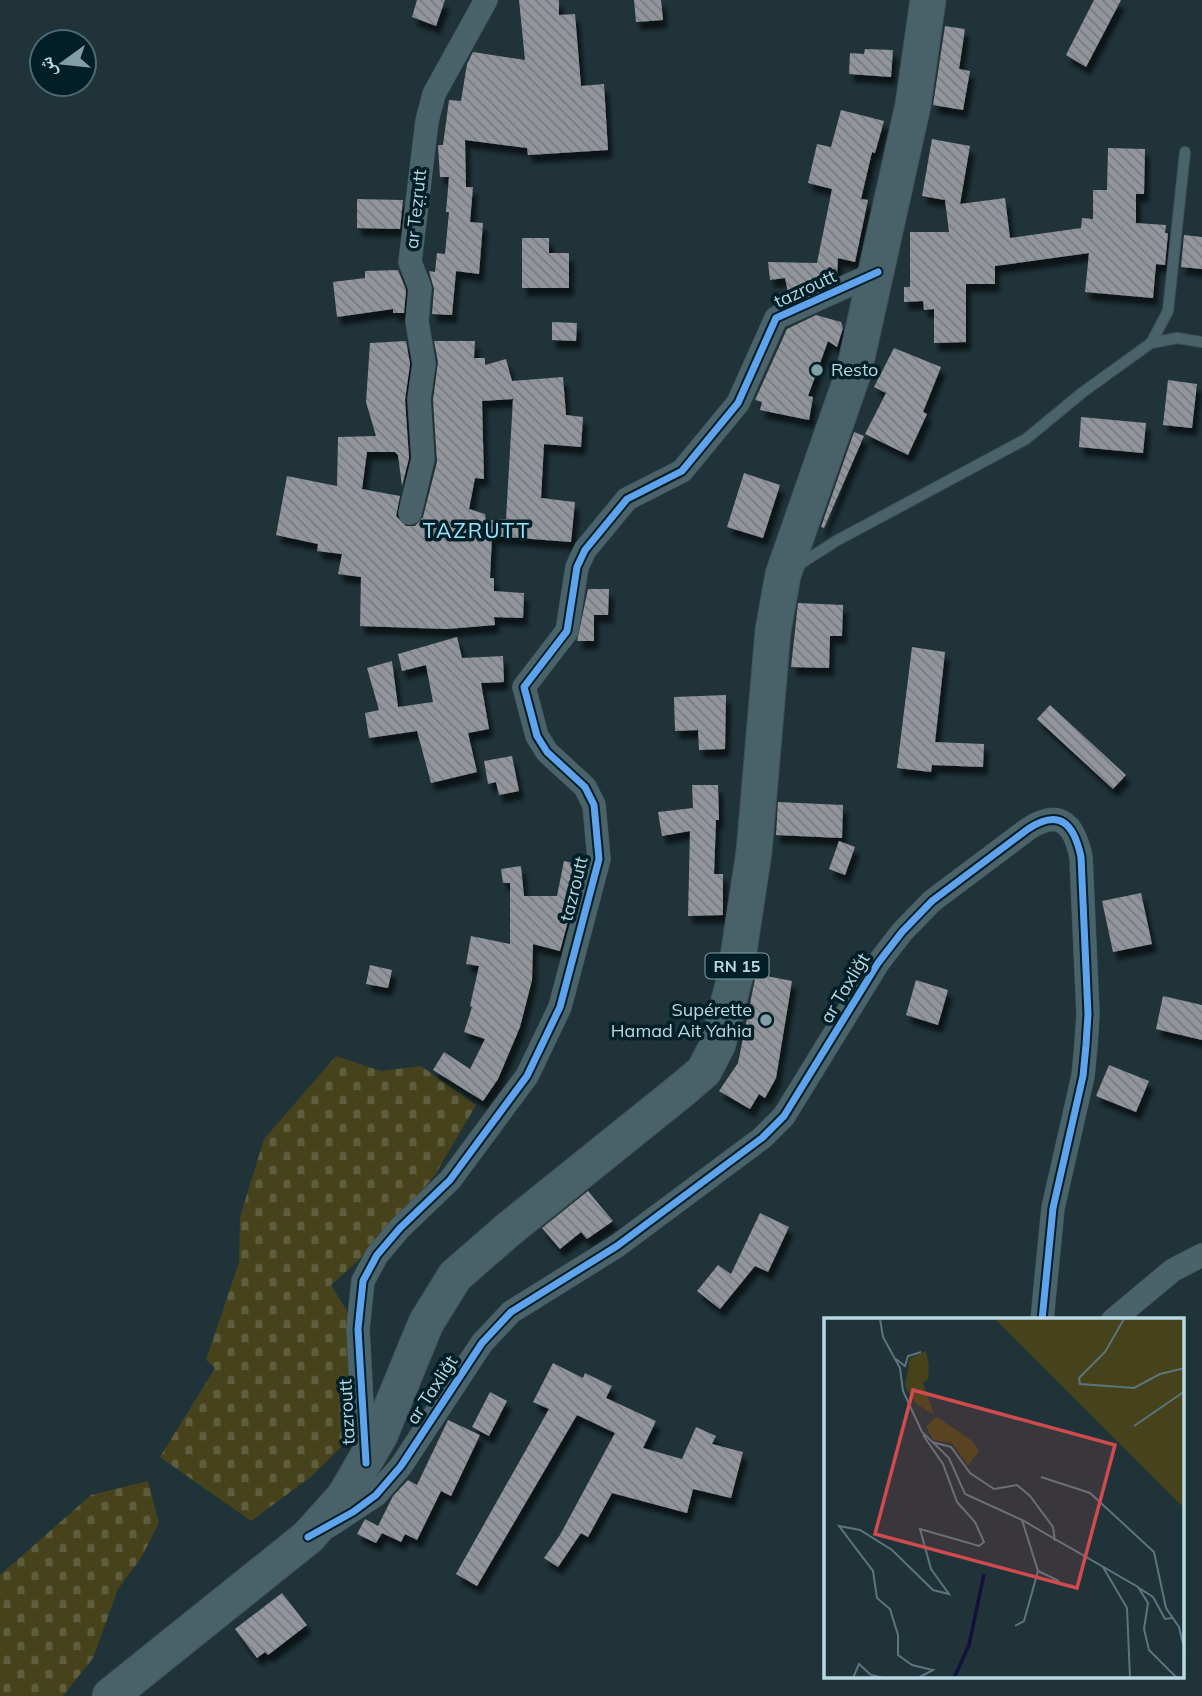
<svg xmlns="http://www.w3.org/2000/svg" width="1202" height="1696" viewBox="0 0 1202 1696" font-family="Mulish,'Noto Naskh Arabic',sans-serif">
	<style>
		.cemetery { fill: url(#cemetery-stones) }
		.building { fill: url(#building-back-hatch); fill-rule: evenodd; filter: url(#shadow) }
		.lines { fill: none; stroke-linecap: round; stroke-linejoin: round }
		.lane-casing { stroke: #3e5056; stroke-width: 12 }
		.street-casing { stroke: #3e5056; stroke-width: 24 }
		.primary-casing { stroke: #3e5056; stroke-width: 37 }
		.lane { stroke: #4a6269; stroke-width: 10 }
		.street { stroke: #4a6269; stroke-width: 23 }
		.primary { stroke: #496269; stroke-width: 35 }
		.cycleway-casing { stroke: #021f28; stroke-width: 11 }
		.cycleway { stroke: #60a3ed; stroke-width: 7 }
		.poi-dot { fill: #829fa8; stroke: #021f28; stroke-width: 2.5 }
		.labels { text-anchor: middle; stroke-width: 7; stroke-linejoin: round; paint-order: stroke }
		.shield { fill: #021f28; stroke: #81a1ac; stroke-width: 2 }
		.shield-label { font-size: 16px; font-weight: bold; fill: #b8d9e4 }
		.street-label { font-size: 18px; fill: #b8d9e4; stroke: #021f28 }
		.poi-label { font-size: 18px; fill: #b8d9e4; stroke: #021f28; text-anchor: start }
		.quarter-label { font-size: 21px; letter-spacing: 2px; fill: #9ee4fb; stroke: #021f28 }
		.inset-river { fill: none; stroke: #13103e; stroke-width: 3.5 }
		.inset-road { fill: none; stroke: #5c757d; stroke-width: 2 }
		.view { fill: #d04b4e; fill-opacity: 0.15; stroke: #d04b4e; stroke-width: 3.5 }
		.inset-edge { fill: none; stroke: #b8d9e4; stroke-width: 3.5 }
	</style>
	<defs>
		<pattern id="cemetery-stones" width="16" height="16" patternUnits="userSpaceOnUse" patternTransform="scale(1.75)"><rect width="16" height="16" fill="#45421c"/><path d="M2 7V4a2 2 0 0 1 4 0v3zM10 15v-3a2 2 0 0 1 4 0v3z" fill="#5e5d3d"/></pattern>
		<pattern id="building-back-hatch" width="6" height="6" patternUnits="userSpaceOnUse" patternTransform="scale(1.75)"><rect width="6" height="6" fill="#92959b"/><path d="M-1 5l2 2M0 0l6 6M5-1l2 2" fill="none" stroke="#777c81"/></pattern>
		<filter id="shadow"><feDropShadow dx="4.5" dy="8" stdDeviation="2" flood-color="#0009"/></filter>
	</defs>
	<rect width="100%" height="100%" fill="#1f3339"/>
	<path class="cemetery" d="M 336,1056 L 381,1071 L 421,1066 L 476,1105 L 435,1175 L 377,1244 L 331,1285 L 350,1316 L 348,1440 L 312,1476 L 251,1521 L 160,1457 L 215,1368 L 206,1360 L 239,1262 L 240,1217 L 264,1139 Z
		M 148,1481 L 159,1523 L 141,1558 L 118,1589 L 93,1658 L 63,1696 L 0,1696 L 0,1575 L 91,1495 Z"/>
	<path class="building" d="M 417,0 L 445,0 L 436,26 L 412,17 Z
		M 519,0 L 559,0 L 559,15 L 575,14 L 581,86 L 604,84 L 608,150 L 528,155 L 527,148 L 465,140 L 466,187 L 473,187 L 470,222 L 483,223 L 479,274 L 456,271 L 452,315 L 432,314 L 434,289 L 429,271 L 435,272 L 437,253 L 445,254 L 449,212 L 446,212 L 449,177 L 440,177 L 438,145 L 443,145 L 449,100 L 461,101 L 467,64 L 473,52 L 525,60 Z
		M 634,0 L 661,0 L 663,20 L 636,22 Z
		M 1094,0 L 1121,0 L 1086,67 L 1066,55 Z
		M 945,26 L 965,29 L 959,69 L 970,71 L 963,110 L 933,105 Z
		M 865,49 L 893,50 L 891,77 L 849,74 L 850,53 L 864,54 Z
		M 841,110 L 884,121 L 875,153 L 872,152 L 861,199 L 868,200 L 855,262 L 838,258 L 837,275 L 789,297 L 785,278 L 770,280 L 768,262 L 817,263 L 832,189 L 808,183 L 817,144 L 831,147 Z
		M 932,139 L 970,146 L 960,204 L 1005,198 L 1010,238 L 1081,228 L 1082,218 L 1093,219 L 1093,190 L 1107,190 L 1108,148 L 1145,149 L 1144,194 L 1136,194 L 1136,223 L 1166,225 L 1165,233 L 1168,233 L 1165,265 L 1156,264 L 1153,298 L 1085,292 L 1089,253 L 995,266 L 995,284 L 966,284 L 966,342 L 934,343 L 934,309 L 924,310 L 923,301 L 904,302 L 904,287 L 910,287 L 910,232 L 949,232 L 945,200 L 922,196 Z
		M 357,199 L 403,200 L 400,229 L 357,228 Z
		M 1184,235 L 1202,237 L 1202,269 L 1181,267 Z
		M 522,238 L 549,238 L 549,253 L 569,253 L 569,288 L 522,288 Z
		M 398,270 L 406,290 L 404,313 L 393,313 L 393,309 L 337,317 L 333,282 L 365,278 L 365,271 Z
		M 816,315 L 841,322 L 843,328 L 837,347 L 828,341 L 808,396 L 813,397 L 809,420 L 760,410 L 762,402 L 755,400 L 787,329 Z
		M 552,322 L 577,323 L 576,341 L 552,340 Z
		M 406,341 L 410,364 L 405,400 L 409,458 L 402,486 L 398,455 L 395,452 L 367,452 L 362,489 L 400,496 L 396,516 L 406,526 L 415,526 L 423,517 L 437,462 L 433,400 L 438,362 L 434,341 L 475,341 L 474,358 L 485,358 L 485,365 L 506,359 L 512,381 L 563,377 L 566,415 L 583,417 L 581,447 L 544,444 L 541,498 L 575,502 L 571,542 L 492,536 L 490,578 L 494,578 L 494,591 L 524,593 L 523,618 L 494,617 L 495,625 L 447,629 L 360,626 L 361,577 L 338,574 L 342,554 L 317,551 L 318,544 L 276,535 L 287,476 L 337,486 L 338,437 L 376,436 L 366,402 L 370,343 ZM 513,399 L 506,519 L 486,521 L 485,514 L 469,509 L 475,478 L 484,479 L 482,401 Z
		M 894,348 L 941,367 L 923,412 L 927,414 L 908,455 L 865,434 L 886,393 L 874,387 Z
		M 1168,380 L 1197,384 L 1192,428 L 1163,425 Z
		M 1081,417 L 1146,423 L 1143,453 L 1079,447 Z
		M 854,432 L 864,436 L 824,528 L 821,527 Z
		M 744,473 L 780,485 L 763,538 L 727,527 Z
		M 588,589 L 609,589 L 608,615 L 594,615 L 594,641 L 577,641 Z
		M 798,603 L 843,605 L 842,636 L 830,636 L 829,668 L 791,667 Z
		M 457,637 L 462,658 L 503,656 L 504,682 L 481,683 L 489,729 L 468,733 L 477,772 L 431,783 L 417,731 L 369,738 L 365,713 L 379,710 L 367,668 L 392,661 L 398,707 L 433,702 L 426,665 L 402,671 L 398,654 Z
		M 912,647 L 945,652 L 935,742 L 984,744 L 983,767 L 932,765 L 931,772 L 897,768 Z
		M 726,695 L 725,749 L 699,750 L 698,730 L 675,731 L 674,697 Z
		M 1050,705 L 1126,775 L 1113,789 L 1037,719 Z
		M 512,756 L 519,791 L 499,795 L 496,782 L 488,784 L 484,761 Z
		M 692,785 L 718,785 L 719,820 L 716,820 L 714,874 L 723,874 L 723,915 L 688,916 L 690,831 L 662,836 L 658,812 L 693,808 Z
		M 778,802 L 843,805 L 842,838 L 776,835 Z
		M 839,841 L 855,847 L 845,875 L 829,869 Z
		M 564,861 L 583,865 L 560,951 L 533,944 L 532,980 L 520,1027 L 498,1079 L 483,1101 L 433,1070 L 444,1052 L 470,1069 L 485,1039 L 464,1032 L 472,1007 L 470,1006 L 479,966 L 466,964 L 471,936 L 510,944 L 510,883 L 503,883 L 501,869 L 521,866 L 524,896 L 557,896 Z
		M 1141,893 L 1152,944 L 1113,952 L 1102,901 Z
		M 370,965 L 392,970 L 388,988 L 366,984 Z
		M 756,974 L 792,981 L 776,1078 L 765,1098 L 759,1094 L 750,1109 L 719,1091 L 738,1063 Z
		M 916,980 L 948,990 L 938,1025 L 906,1015 Z
		M 1163,996 L 1202,1005 L 1202,1040 L 1156,1029 Z
		M 1109,1065 L 1149,1081 L 1136,1112 L 1096,1096 Z
		M 588,1191 L 613,1221 L 587,1239 L 581,1232 L 560,1249 L 542,1228 Z
		M 760,1213 L 789,1227 L 768,1272 L 755,1266 L 720,1309 L 697,1291 L 718,1265 L 731,1274 Z
		M 553,1363 L 583,1378 L 585,1373 L 612,1386 L 606,1398 L 656,1421 L 643,1448 L 682,1459 L 696,1427 L 716,1436 L 712,1444 L 743,1452 L 731,1498 L 693,1489 L 687,1513 L 612,1493 L 588,1537 L 581,1533 L 558,1567 L 544,1558 L 560,1535 L 615,1433 L 577,1415 L 477,1586 L 456,1574 L 549,1409 L 533,1402 Z
		M 490,1392 L 507,1401 L 489,1436 L 472,1427 Z
		M 448,1420 L 480,1435 L 451,1496 L 441,1491 L 417,1540 L 405,1534 L 401,1542 L 382,1533 L 376,1543 L 357,1534 L 365,1519 L 378,1526 L 393,1496 L 408,1480 L 417,1485 Z
		M 282,1593 L 307,1625 L 268,1655 L 265,1652 L 257,1658 L 235,1629 Z"/>
	<g class="lines">
		<g class="lane-casing">
			<path id="lane" d="M 1151,343 L 1177,338 L 1202,342
				M 797,566 L 836,541 L 1026,439 L 1083,392 L 1151,343 L 1168,311 L 1185,152"/>
		</g>
		<g class="street-casing">
			<path id="street" d="M 410,513 L 423,459 L 419,399 L 424,364 L 417,321 L 420,288 L 410,262 L 427,121 L 434,94 L 486,0
				M 1113,1320 L 1173,1270 L 1202,1255
				M 365,1460 L 358,1329 L 363,1281 L 377,1255 L 400,1228 L 450,1180 L 527,1076 L 560,1007 L 599,859 L 594,805 L 585,787 L 547,752 L 537,736 L 524,687 L 567,631 L 577,567 L 585,550 L 627,499 L 682,471 L 738,403 L 776,318 L 878,272
				M 329,1526 L 376,1495 L 401,1466 L 482,1343 L 511,1312 L 617,1246 L 762,1138 L 784,1116 L 878,963 L 902,932 L 932,901 L 1028,829 C 1060,808 1074,824 1081,857 L 1088,1014 L 1086,1045 L 1083,1076 L 1053,1208 L 1042,1320"/>
		</g>
		<g class="primary-casing">
			<path id="primary" d="M 110,1696 L 308,1537 L 344,1497 L 380,1435 L 426,1323 L 455,1276 L 509,1229 L 683,1089 L 704,1071 L 718,1044 L 735,977 L 754,852 L 773,631 L 783,575 L 854,371 L 913,105 L 928,0"/>
		</g>
		<use href="#lane" class="lane"/>
		<use href="#street" class="street"/>
		<use href="#primary" class="primary"/>
		<g class="cycleway-casing">
			<path id="cycleway" d="M 366,1463 L 358,1329 L 363,1281 L 377,1255 L 400,1228 L 450,1180 L 527,1076 L 560,1007 L 599,859 L 594,805 L 585,787 L 547,752 L 537,736 L 524,687 L 567,631 L 577,567 L 585,550 L 627,499 L 682,471 L 738,403 L 776,318 L 878,272
				M 308,1537 L 353,1512 L 376,1495 L 401,1466 L 482,1343 L 511,1312 L 617,1246 L 762,1138 L 784,1116 L 878,963 L 902,932 L 932,901 L 1028,829 C 1060,808 1074,824 1081,857 L 1088,1014 L 1086,1045 L 1083,1076 L 1053,1208 L 1042,1320"/>
		</g>
		<use href="#cycleway" class="cycleway"/>
	</g>
	<g class="poi-dot">
		<circle cx="817" cy="370" r="7"/>
		<circle cx="766" cy="1020" r="7"/>
	</g>
	<g class="labels">
		<rect class="shield" x="705.5" y="953.5" width="63" height="25" rx="5"/>
		<g class="shield-label">
			<text x="737" y="972">RN 15</text>
		</g>
		<g class="street-label">
			<text transform="translate(416 209) rotate(-84)" y="6">ar Teẓṛutt</text>
			<text transform="translate(805 289) rotate(-25)" y="6">tazroutt</text>
			<text transform="translate(574 889) rotate(-76)" y="6">tazroutt</text>
			<text transform="translate(845 988) rotate(-59)" y="6">ar Taxliǧt</text>
			<text transform="translate(432 1390) rotate(-57)" y="6">ar Taxliǧt</text>
			<text transform="translate(347 1412) rotate(-93)" y="6">tazroutt</text>
		</g>
		<g class="poi-label">
			<text x="831" y="376">Resto</text>
			<text x="752" y="1016" text-anchor="end">Supérette<tspan x="752" dy="21">Hamad Ait Yahia</tspan></text>
		</g>
		<g class="quarter-label">
			<text x="477" y="538">TAZRUTT</text>
		</g>
	</g>
	<g transform="translate(824 1318)">
		<rect width="360" height="360" fill="#1f3339"/>
		<path d="M 171,1 L 360,1 L 360,190 Z" fill="#45421c"/>
		<path d="M 102,33 L 105,47 L 104,61 L 99,65 L 110,97 L 91,85 L 81,68 L 86,40 ZM 113,99 L 147,122 L 155,133 L 144,148 L 128,125 L 109,122 L 102,108 Z" fill="#45421c"/>
		<path class="inset-river" d="M 130,360 L 145,327 L 160,256"/>
		<path class="inset-road" d="M 56,1 L 59,19 L 76,50 L 79,73 L 98,114 L 125,140 L 141,176 L 198,202 L 314,269 L 324,285 L 320,311 L 325,332 L 353,360M 300,1 L 281,34 L 255,60 L 256,66 L 310,70 L 336,56 L 361,50M 72,41 L 81,48 L 84,38 L 97,34M 310,108 L 361,73M 108,124 L 127,129 L 146,155 L 170,171 L 193,167 L 206,178 L 229,209 L 231,223M 217,159 L 266,175 L 330,234 L 342,290 L 355,309 L 361,334M 198,202 L 214,253 L 235,263M 279,249 L 303,290 L 306,360M 315,270 L 329,279 L 341,301 L 348,300M 191,308 L 200,303 L 214,253M 29,360 L 35,346 L 47,357 L 60,360M 94,360 L 109,352 L 88,347 L 74,337 L 74,317 L 66,291 L 53,280 L 49,253 L 15,208 L 36,212 L 68,232 L 109,272 L 125,276 L 107,251 L 96,211 L 155,228 L 160,224 L 151,204 L 133,184 L 119,146 L 99,117"/>
		<path class="view" d="M 89,72 L 291,127 L 253,270 L 51,216 Z"/>
		<rect width="360" height="360" class="inset-edge"/>
	</g>
	<g transform="translate(63 63) rotate(255)"><circle r="33" fill="#021f28" stroke="#4b6973" stroke-width="2"/>
	<path d="M0-5L12 26L0 18L-12 26Z" fill="#829fa8"/>
	<text y="-10" font-size="19" font-weight="bold" text-anchor="middle" fill="#b8d9e4">ش</text>
	</g>
</svg>
